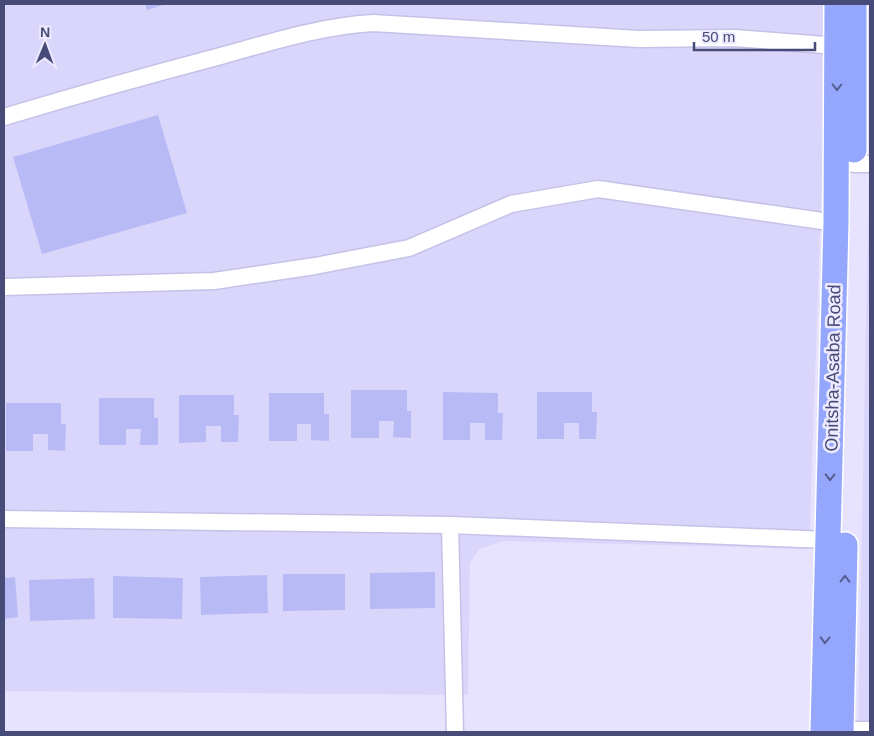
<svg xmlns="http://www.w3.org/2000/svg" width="874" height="736" viewBox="0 0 874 736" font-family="Arial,sans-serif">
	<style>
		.residential { fill: #dad6fb }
		.building { fill: #b8baf5 }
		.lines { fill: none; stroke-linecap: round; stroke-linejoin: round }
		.minor-casing { stroke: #c4c2e8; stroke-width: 19 }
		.highway-casing { stroke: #fff; stroke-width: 28 }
		.minor { stroke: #fff; stroke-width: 16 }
		.highway { stroke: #94a7fc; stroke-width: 25 }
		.oneway { stroke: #565d92 }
		.labels { text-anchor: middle; stroke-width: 5; stroke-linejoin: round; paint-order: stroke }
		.street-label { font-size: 18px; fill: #474b77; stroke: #edeaff }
	</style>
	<rect width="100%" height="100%" fill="#e7e2fe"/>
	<path class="residential" d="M 4,4 L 823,4 L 823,147 L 809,549 L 504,541 L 479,549 L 470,563 L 468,695 L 4,691 Z
		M 870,95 L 870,732 L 858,732 L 868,223 Z"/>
	<path class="building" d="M 145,4 L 166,4 L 147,10 Z
		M 158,115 L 187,213 L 42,254 L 13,157 Z
		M 351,390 L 407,390 L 407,411 L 411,411 L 411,438 L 393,437 L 394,421 L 379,421 L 379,438 L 351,438 Z
		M 443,392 L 498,393 L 498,413 L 503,413 L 502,440 L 485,440 L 485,423 L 470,423 L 470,440 L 443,440 Z
		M 537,392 L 592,392 L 592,412 L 597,412 L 596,439 L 579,439 L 579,423 L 564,423 L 564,439 L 537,439 Z
		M 269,393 L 324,393 L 324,414 L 329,414 L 329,441 L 311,440 L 311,424 L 297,424 L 297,441 L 269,441 Z
		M 179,395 L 234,395 L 234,415 L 239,415 L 238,442 L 221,442 L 221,426 L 206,426 L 206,442 L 179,443 Z
		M 99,398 L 154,398 L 154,418 L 158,418 L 158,445 L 140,445 L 141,429 L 126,429 L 126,445 L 99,445 Z
		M 6,403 L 61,403 L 61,424 L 66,424 L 65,451 L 48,450 L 48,434 L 33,434 L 33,451 L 6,451 Z
		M 435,572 L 435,608 L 370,609 L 370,573 Z
		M 283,574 L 345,574 L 345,610 L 283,611 Z
		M 267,575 L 268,613 L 201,615 L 200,577 Z
		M 113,576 L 183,578 L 182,619 L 113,618 Z
		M 15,577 L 18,617 L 4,619 L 4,578 Z
		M 94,578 L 95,619 L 30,621 L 29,580 Z"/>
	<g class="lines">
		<g class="minor-casing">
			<path id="minor" d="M 4,117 C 74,96 145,76 217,57 C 268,43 320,26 373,23 L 639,39 L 735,38 L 837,46
				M 854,164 L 870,164
				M 4,287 L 214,281 L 315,266 L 409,248 L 511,204 L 598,189 L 836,223
				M 4,519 L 450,525 L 828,540
				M 450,525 L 455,732
				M 841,730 L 870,730"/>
		</g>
		<g class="highway-casing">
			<path id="highway" d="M 854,150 L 854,5
				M 823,732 L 836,223 L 837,4
				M 841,732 L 845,545"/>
		</g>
		<use href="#minor" class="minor"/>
		<use href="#highway" class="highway"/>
	</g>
	<defs><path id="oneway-chevron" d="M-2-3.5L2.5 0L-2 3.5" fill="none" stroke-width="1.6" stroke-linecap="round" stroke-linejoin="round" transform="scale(1.25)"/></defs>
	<g class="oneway">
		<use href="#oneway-chevron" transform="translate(837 87) rotate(90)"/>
		<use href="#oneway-chevron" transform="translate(830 477) rotate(91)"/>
		<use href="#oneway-chevron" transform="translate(845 579) rotate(-89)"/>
		<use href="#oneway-chevron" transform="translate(825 640) rotate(92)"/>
	</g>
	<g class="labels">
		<g class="street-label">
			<text transform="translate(833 368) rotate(-89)" y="6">Onitsha-Asaba Road</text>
		</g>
	</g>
	<rect width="874" height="736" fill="none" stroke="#474b77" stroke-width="10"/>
	<g transform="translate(45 45) rotate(1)" stroke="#edeaff" stroke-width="4" paint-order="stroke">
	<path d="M0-4L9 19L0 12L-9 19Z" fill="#474b77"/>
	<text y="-8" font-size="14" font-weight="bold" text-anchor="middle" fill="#474b77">N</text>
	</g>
	<path d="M694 42v8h121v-8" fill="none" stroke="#474b77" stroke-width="2.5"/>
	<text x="702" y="42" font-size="15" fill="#474b77" stroke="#edeaff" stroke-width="4" paint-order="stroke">50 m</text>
</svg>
